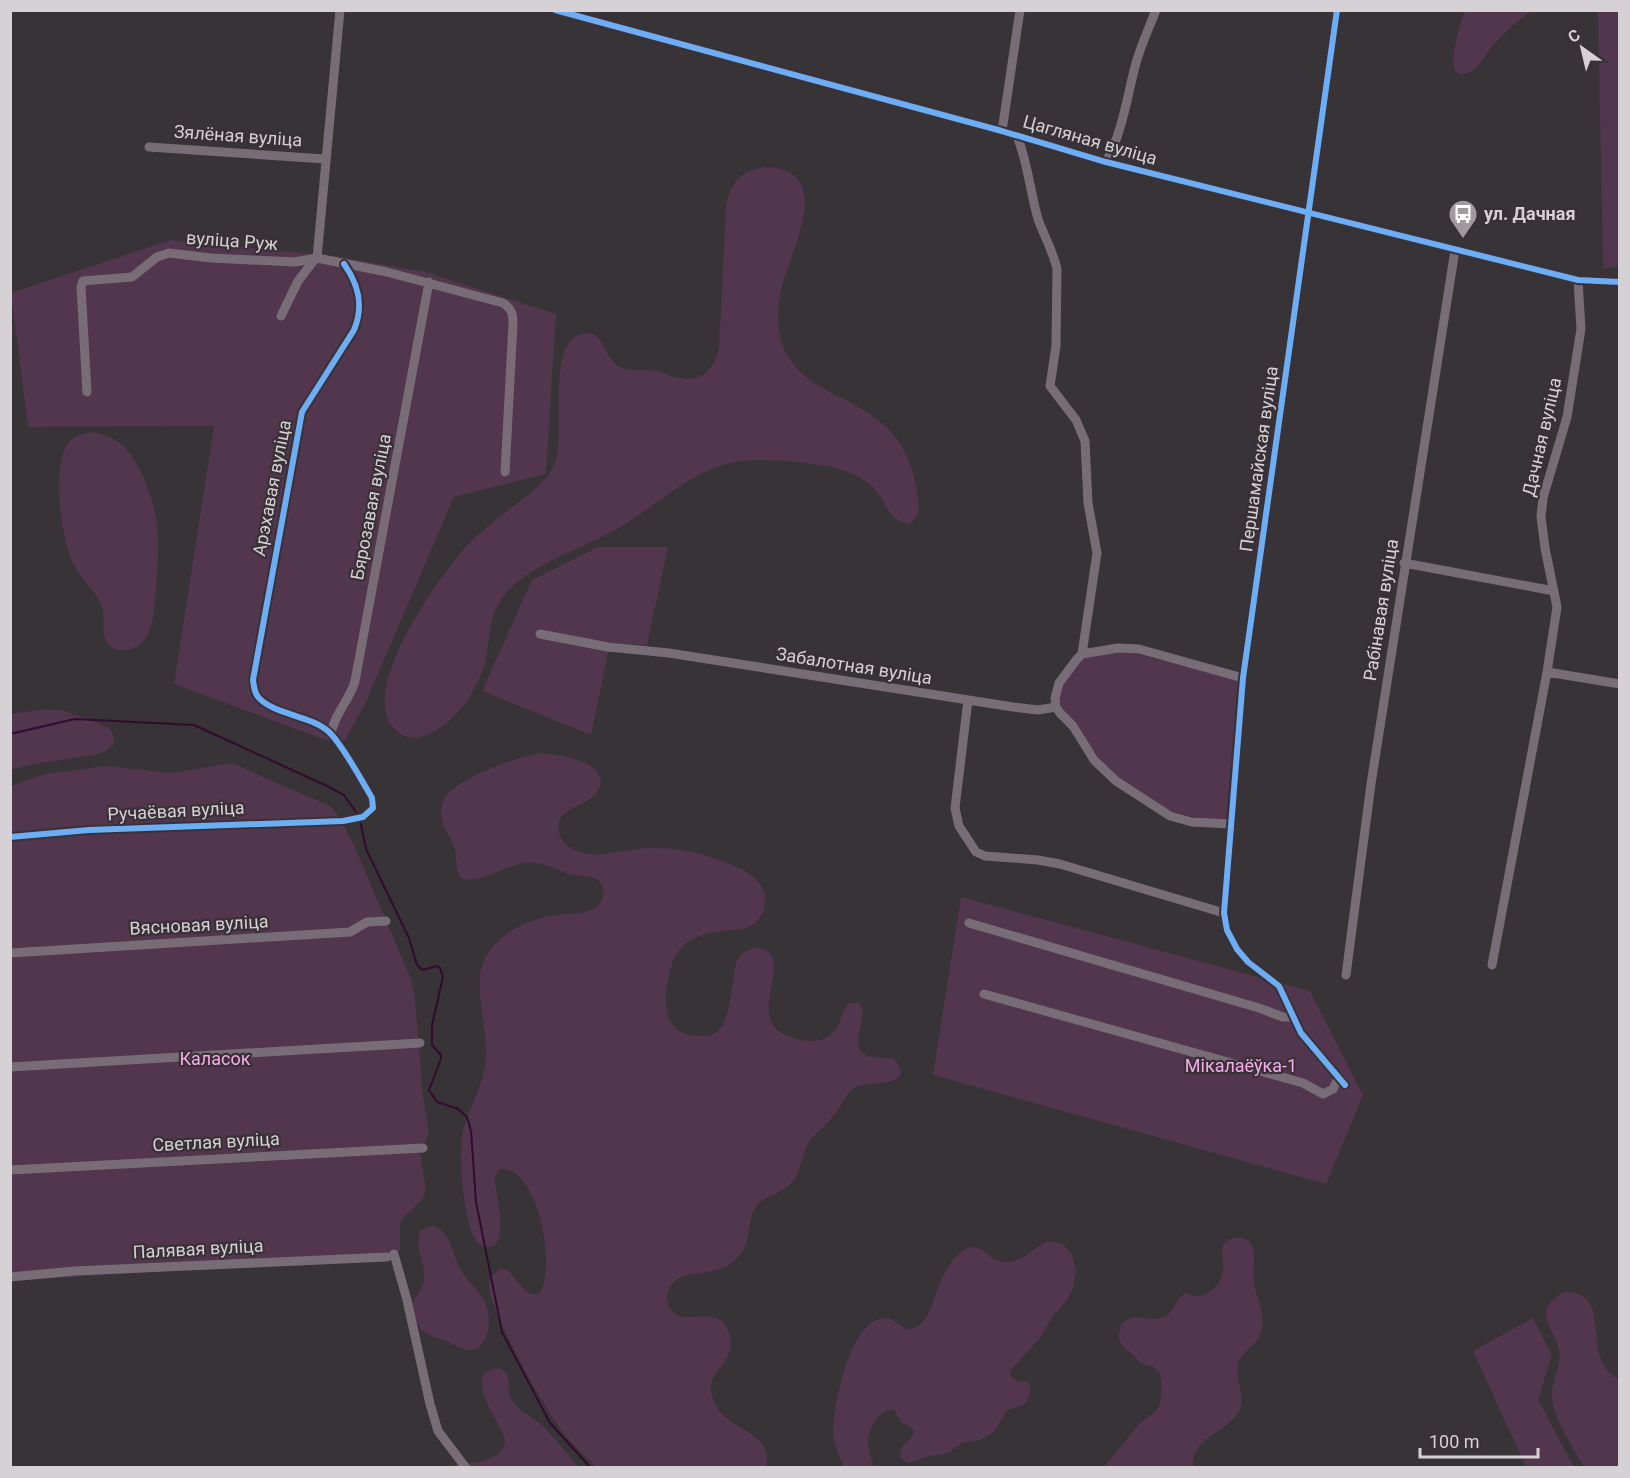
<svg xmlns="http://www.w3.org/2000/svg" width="1630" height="1478" viewBox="0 0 1630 1478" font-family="Roboto,sans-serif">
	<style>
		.green { fill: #51364d }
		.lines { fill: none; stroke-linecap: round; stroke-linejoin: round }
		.stream { stroke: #320b2f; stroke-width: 2 }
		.minor { stroke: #786d76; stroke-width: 9 }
		.cycleway-casing { stroke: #393137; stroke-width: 10 }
		.cycleway { stroke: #6dadf4; stroke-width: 6 }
		.labels { text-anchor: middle; stroke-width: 4.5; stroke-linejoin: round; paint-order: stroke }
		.street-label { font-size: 18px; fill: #d5d1d4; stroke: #393137 }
		.poi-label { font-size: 18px; font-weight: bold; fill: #d5d1d4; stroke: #393137; text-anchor: start }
		.park-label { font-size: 18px; fill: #f6aceb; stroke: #393137 }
	</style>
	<rect width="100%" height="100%" fill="#373336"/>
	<path class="green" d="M 1466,10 L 1532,10 L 1532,11 C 1519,19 1507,30 1497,41 C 1489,49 1484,59 1477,67 C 1473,71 1466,75 1460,74 C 1445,72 1460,20 1466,10 Z
		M 1598,11 L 1620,11 L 1619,266 L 1603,269 Z
		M 763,167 C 839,167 790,251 781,290 C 777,310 776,334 786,353 C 798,375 816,385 838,396 C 885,420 908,438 917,492 C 920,505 921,516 909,524 C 886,519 888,504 874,488 C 861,475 838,467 820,465 C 790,461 751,456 722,465 C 680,479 652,510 615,530 C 580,550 520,567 499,603 C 489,619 490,636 487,654 C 481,687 454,729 420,737 C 408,740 398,735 391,725 C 363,685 436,581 463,550 C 476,535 492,523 507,511 C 524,498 545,485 554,465 C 567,435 546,347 579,335 C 606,325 602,359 620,367 C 630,372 642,369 653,370 C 660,371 665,374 671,376 C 698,384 713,374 719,348 L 726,207 C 731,182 738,173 763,167 Z
		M 171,240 L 334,256 L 426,272 L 556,314 L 546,474 L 454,497 L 365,704 L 342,746 L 174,684 L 214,426 L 28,427 L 11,293 Z
		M 95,432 C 103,435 113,438 120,443 C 140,459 154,500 157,525 C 160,546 157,568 156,589 C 154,609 155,636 136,647 C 128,651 118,652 110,646 C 99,637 106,619 102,607 C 96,590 79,578 72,561 C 61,536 52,469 67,445 C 74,435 84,433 95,432 Z
		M 598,547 L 668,547 L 647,645 L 610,643 L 591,735 L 482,691 L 532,580 Z
		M 1129,652 L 1238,680 L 1226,821 C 1199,819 1174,815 1151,801 C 1115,780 1101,765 1081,730 C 1075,721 1065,716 1061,705 C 1058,697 1061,686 1066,679 C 1069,674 1072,667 1076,664 C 1089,652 1113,653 1129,652 Z
		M 43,709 L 62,710 L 102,724 L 111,730 L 114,737 L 113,745 L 106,751 L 94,755 L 34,764 L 11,770 L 11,714 Z
		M 540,753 C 558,754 615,762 597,792 C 587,808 550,807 560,836 C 564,846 575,851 585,853 C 601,857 619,851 635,849 C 671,845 704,852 737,867 C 750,873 765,883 765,899 C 765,913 759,922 747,928 C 727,931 700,931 685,944 C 673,954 671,967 668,981 C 662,1009 667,1038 702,1036 C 710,1036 718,1033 722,1026 C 731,1011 732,981 736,963 C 739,957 742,953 748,950 C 756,946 768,948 772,957 C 780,977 758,1009 776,1029 C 782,1035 793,1038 801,1040 C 812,1042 823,1041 832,1034 C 842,1026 840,1012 849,1003 L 859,1003 C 872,1018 844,1046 868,1056 C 876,1059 885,1057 893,1058 C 917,1086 877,1082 863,1085 C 857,1086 851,1089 848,1094 C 843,1100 840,1107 836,1113 C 828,1124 815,1132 808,1144 C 801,1156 802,1170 793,1181 C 784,1194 765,1194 756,1207 C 745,1223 754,1243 735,1260 C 713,1280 683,1266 670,1287 C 667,1292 666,1298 668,1304 C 677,1329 703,1309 720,1320 C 733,1330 734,1348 725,1361 C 722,1367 715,1373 712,1380 C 710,1386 711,1396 714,1402 C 724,1430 776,1431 766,1467 L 596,1467 C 586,1456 574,1446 564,1434 C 548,1414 484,1304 489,1281 C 491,1275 496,1272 501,1268 C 519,1272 519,1297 539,1294 C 557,1271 539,1165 500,1169 L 495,1176 C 494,1191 513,1251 485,1247 C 480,1246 477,1244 475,1239 C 463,1217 457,1151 464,1127 C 471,1104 484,1084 486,1058 C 487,1031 478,1004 480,977 C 482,942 523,919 555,915 C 566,913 579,915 591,910 C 601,906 606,896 602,885 C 597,874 583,877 573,875 C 556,871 544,861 525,863 C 504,865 479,886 461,878 C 455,868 457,857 454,846 C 450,835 440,824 441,812 C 441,805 445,795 450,791 C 468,775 517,757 540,753 Z
		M 232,763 L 330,806 L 343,821 L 348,834 L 353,843 L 411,979 L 415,999 L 423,1096 L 429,1133 L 420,1153 L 425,1182 L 425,1192 L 422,1200 L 402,1219 L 400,1225 L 400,1250 L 394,1254 L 387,1257 L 11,1281 L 11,786 L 45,774 L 106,766 L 172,773 Z
		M 961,897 L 1310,991 L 1363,1095 L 1326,1184 L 933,1075 Z
		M 433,1225 C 453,1233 452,1256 462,1272 C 467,1280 475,1286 480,1294 C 492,1311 493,1334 477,1349 C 465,1353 460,1347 450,1343 C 424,1332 417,1335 412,1304 C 416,1295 424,1288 424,1278 C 425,1260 413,1248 421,1230 Z
		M 1240,1237 L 1249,1241 C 1258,1254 1252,1267 1254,1281 C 1256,1300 1268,1315 1260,1335 C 1255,1347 1241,1352 1238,1364 C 1234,1381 1248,1397 1238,1413 C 1225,1433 1190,1439 1193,1467 L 1104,1467 L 1139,1424 L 1157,1410 L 1160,1403 L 1162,1384 L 1160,1373 L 1154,1367 L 1142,1364 L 1121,1344 L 1118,1336 L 1121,1325 C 1136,1308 1146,1323 1162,1318 C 1174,1314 1175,1300 1185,1293 C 1189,1294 1194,1297 1199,1296 C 1211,1295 1222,1282 1223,1270 C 1225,1255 1213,1240 1240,1237 Z
		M 1048,1241 L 1063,1244 L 1072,1255 L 1076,1270 L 1073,1287 L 1067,1300 L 1053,1316 L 1039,1339 L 1010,1371 L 1010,1375 L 1016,1381 L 1029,1382 L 1031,1391 L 1027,1401 L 1023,1405 L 1007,1410 L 994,1432 L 980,1440 L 962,1443 L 948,1453 L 925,1457 L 909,1463 L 902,1459 C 895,1445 912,1443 914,1431 L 910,1427 L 902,1423 L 894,1410 C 878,1408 868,1430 868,1444 C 869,1452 872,1460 874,1467 L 844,1467 C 840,1456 833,1445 833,1432 C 833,1407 851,1315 886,1318 C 894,1319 899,1325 906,1329 C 914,1329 921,1326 925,1319 C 938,1298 938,1272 959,1254 C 981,1235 985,1261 1003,1262 C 1022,1264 1033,1247 1048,1241 Z
		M 1565,1292 C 1616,1291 1578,1361 1619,1379 L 1619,1467 L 1584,1467 C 1573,1447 1550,1414 1552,1391 C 1553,1377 1562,1364 1559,1350 C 1552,1323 1530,1310 1565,1292 Z
		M 1533,1318 L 1552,1356 L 1538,1399 L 1574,1467 L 1526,1467 L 1473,1351 Z
		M 499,1368 C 514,1373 505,1389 512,1400 C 520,1413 534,1417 545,1428 C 557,1440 567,1455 579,1467 L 440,1468 C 458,1462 483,1466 498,1454 C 502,1451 505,1446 505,1442 C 505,1425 456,1373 499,1368 Z"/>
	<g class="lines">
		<path class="stream" d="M 10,734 L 75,719 L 194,725 L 327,786 L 344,795 L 358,815
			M 360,820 L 366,849 L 409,938 L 417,965 L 422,970 L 437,966 L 440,968 L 443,977 L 432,1025 L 432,1045 L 441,1055 L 441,1059 L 429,1090 L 437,1102 L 458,1109 L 467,1117 L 471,1131 L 476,1202 L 502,1332 L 550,1423 L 591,1468"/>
		<path class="minor" d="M 555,10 L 1002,131 L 1106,162 L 1578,280 L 1620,282
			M 1337,10 L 1243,678 L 1224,913 L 1227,930 L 1237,949 L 1248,962 L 1279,986 L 1301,1033 L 1345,1085
			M 1002,131 L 1020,10
			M 1017,136 C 1028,163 1030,192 1038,219 C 1044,236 1053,251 1057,269 L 1056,346 L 1050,386 L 1076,420 L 1085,441 L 1088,503 L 1097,553 L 1082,654
			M 149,147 L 325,159
			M 1106,162 C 1123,131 1127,96 1136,63 C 1141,45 1149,28 1156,10
			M 317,258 L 387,272 L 503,303 C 512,309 513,314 513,324 L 505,472
			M 317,258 L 340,10
			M 281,316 L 298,281 L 315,259
			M 87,392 L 81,287 L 83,281 L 132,277 L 157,257 L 169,253 L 211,258 L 295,262 L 317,258
			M 1404,563 L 1554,591
			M 540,634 L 608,647 L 669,653 L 1013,707 L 1038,710 L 1056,707
			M 1547,672 L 1620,684
			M 968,700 L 955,808 L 959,826 L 976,852 L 985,856 L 1038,860 L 1060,864 L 1224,913
			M 331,734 C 334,714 350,700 355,681 L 429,282
			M 1230,824 L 1192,822 L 1170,816 L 1116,781 L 1094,760 L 1073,726 L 1060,713 L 1056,707 L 1055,698 L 1059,683 L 1077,659 L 1082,654 L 1118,648 L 1139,649 L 1243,678
			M 10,837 L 89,830 L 343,821 L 363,817 L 373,808 L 372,798 C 362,781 342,744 329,732 C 310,715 275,715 259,698 C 254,693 254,686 253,680 L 302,412 L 354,330 C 364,306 359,285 344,264
			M 969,923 L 1259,1008 L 1283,1017 L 1292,1017
			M 10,953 L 350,932 L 367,922 L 386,921
			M 1492,965 L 1547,672 L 1557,607 L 1545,548 L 1541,517 L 1543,498 L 1567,417 L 1581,329 L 1578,280
			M 1346,975 L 1371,784 L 1455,250
			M 984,994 L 1303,1083 L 1323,1094 L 1333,1089 L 1339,1077
			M 10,1067 L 420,1043
			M 10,1170 L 423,1148
			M 394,1254 L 407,1300 L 430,1404 L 438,1431 L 466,1468
			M 10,1277 L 75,1271 L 387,1257"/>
		<g class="cycleway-casing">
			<path id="cycleway" d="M 555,10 L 1002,131 L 1106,162 L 1578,280 L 1620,282
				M 1337,10 L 1243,678 L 1224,913 L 1227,930 L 1237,949 L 1248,962 L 1279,986 L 1301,1033 L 1345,1085
				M 10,837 L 89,830 L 343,821 L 363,817 L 373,808 L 372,798 C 362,781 342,744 329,732 C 310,715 275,715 259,698 C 254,693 254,686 253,680 L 302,412 L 354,330 C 364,306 359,285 344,264"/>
		</g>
		<use href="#cycleway" class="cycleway"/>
	</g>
	<defs>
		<g id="bus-pin" transform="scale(1.5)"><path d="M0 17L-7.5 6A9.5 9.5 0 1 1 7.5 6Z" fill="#9e9a9d" stroke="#393137"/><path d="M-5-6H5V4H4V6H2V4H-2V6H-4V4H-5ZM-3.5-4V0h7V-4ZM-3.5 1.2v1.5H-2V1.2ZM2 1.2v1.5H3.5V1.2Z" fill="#fff"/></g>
	</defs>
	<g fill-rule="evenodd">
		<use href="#bus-pin" x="1463" y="214"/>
	</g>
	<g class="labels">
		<g class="street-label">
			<text transform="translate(238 136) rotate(4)" y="6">Зялёная вуліца</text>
			<text transform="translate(1090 140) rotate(16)" y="6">Цагляная вуліца</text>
			<text transform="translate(232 241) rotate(4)" y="6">вуліца Руж</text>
			<text transform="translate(1542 437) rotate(-77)" y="6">Дачная вуліца</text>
			<text transform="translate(1259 459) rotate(-82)" y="6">Першамайская вуліца</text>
			<text transform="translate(272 488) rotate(-79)" y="6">Арэхавая вуліца</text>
			<text transform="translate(371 507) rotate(-79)" y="6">Бярозавая вуліца</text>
			<text transform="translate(1381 610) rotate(-81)" y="6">Рабінавая вуліца</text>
			<text transform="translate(854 666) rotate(9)" y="6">Забалотная вуліца</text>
			<text transform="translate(176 811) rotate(-3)" y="6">Ручаёвая вуліца</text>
			<text transform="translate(199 925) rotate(-3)" y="6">Вясновая вуліца</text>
			<text transform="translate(216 1142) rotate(-3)" y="6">Светлая вуліца</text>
			<text transform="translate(198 1249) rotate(-3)" y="6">Палявая вуліца</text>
		</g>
		<g class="poi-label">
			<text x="1484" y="220">ул. Дачная</text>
		</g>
		<g class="park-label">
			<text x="215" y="1065">Каласок</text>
			<text x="1241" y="1072">Мікалаёўка-1</text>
		</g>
	</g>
	<rect width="1630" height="1478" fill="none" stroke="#d5d1d4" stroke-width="24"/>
	<g transform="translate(1582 48) rotate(326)" stroke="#393137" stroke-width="4.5" paint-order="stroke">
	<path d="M0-4.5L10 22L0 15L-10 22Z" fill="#d5d1d4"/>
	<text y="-9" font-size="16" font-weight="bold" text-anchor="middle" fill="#d5d1d4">С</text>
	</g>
	<path d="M1420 1448v9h118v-9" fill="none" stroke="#d5d1d4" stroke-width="3"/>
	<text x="1429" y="1448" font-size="18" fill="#d5d1d4" stroke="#393137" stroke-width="4.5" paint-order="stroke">100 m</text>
</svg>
